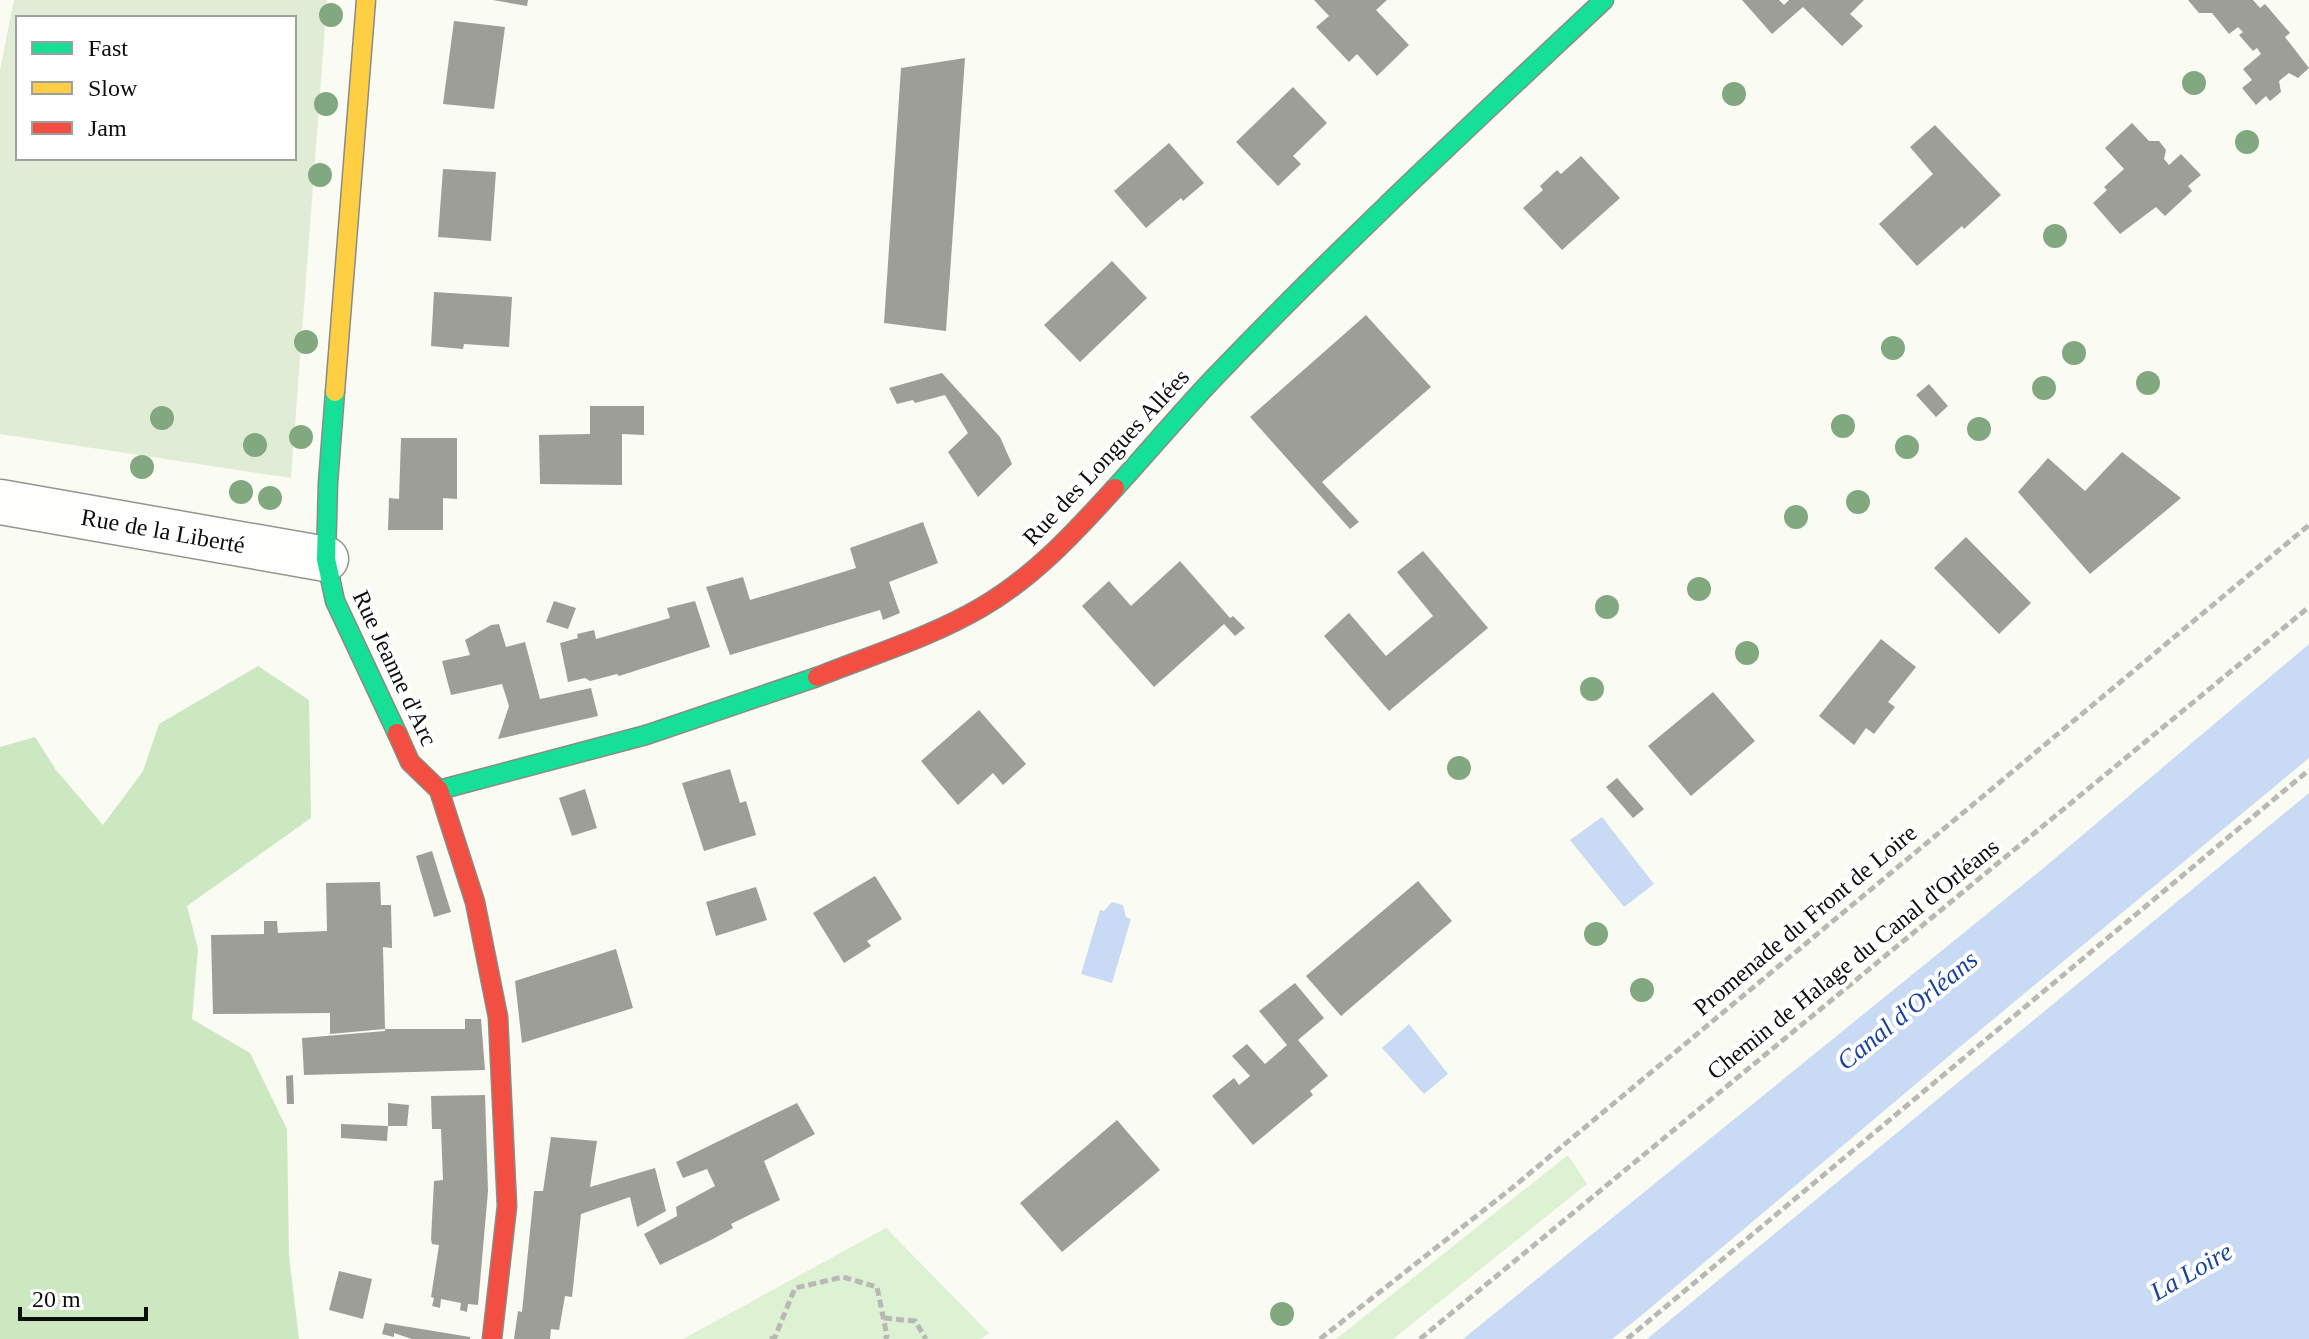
<svg xmlns="http://www.w3.org/2000/svg" width="2309" height="1339" viewBox="0 0 2309 1339" font-family="Georgia,serif">
	<style>
		.green { fill: #ddf1d3 }
		.forest { fill: #cbe8c0 }
		.cemetery { fill: #e1ecd6; fill-rule: evenodd }
		.water { fill: #c9daf4 }
		.building { fill: #9e9e98 }
		.lines { fill: none; stroke-linecap: round; stroke-linejoin: round }
		.street-casing { stroke: #949490; stroke-width: 47 }
		.fast-casing { stroke: #8a8b87; stroke-width: 21 }
		.slow-casing { stroke: #8a8b87; stroke-width: 21 }
		.jam-casing { stroke: #8a8b87; stroke-width: 21 }
		.path { stroke: #b8b8b6; stroke-width: 5; stroke-dasharray: 8 4; stroke-linecap: butt }
		.street { stroke: #fefefd; stroke-width: 44 }
		.fast { stroke: #16e098; stroke-width: 18 }
		.slow { stroke: #ffcf43; stroke-width: 18 }
		.jam { stroke: #f24e42; stroke-width: 18 }
		.tree { fill: #82a880 }
		.labels { text-anchor: middle; stroke-width: 8; stroke-linejoin: round; paint-order: stroke }
		.street-label { font-size: 24px; fill: #0d0d0d; stroke: #fff }
		.water-label { font-size: 26px; font-style: italic; fill: #19429d; stroke: #fff }
	</style>
	<rect width="100%" height="100%" fill="#fafbf2"/>
	<path class="green" d="M 1568,1155 L 1587,1184 L 1393,1339 L 1336,1339 Z
		M 886,1228 L 989,1333 L 981,1339 L 683,1339 Z"/>
	<path class="forest" d="M 258,666 L 309,700 L 311,818 L 187,906 L 198,949 L 192,1019 L 250,1053 L 287,1129 L 289,1256 L 299,1339 L 0,1339 L 0,747 L 35,737 L 56,770 L 103,825 L 143,771 L 159,724 Z"/>
	<path class="cemetery" d="M 14,0 L 327,0 L 291,478 L 0,434 L 0,70 ZM 18,18 L 294,18 L 294,158 L 18,158 Z"/>
	<path class="water" d="M 2309,644 L 2309,758 L 1955,1051 L 1642,1315 L 1612,1339 L 1463,1339 L 2040,871 Z
		M 2309,793 L 2309,1339 L 1647,1339 Z
		M 1602,817 L 1654,884 L 1624,907 L 1570,840 Z
		M 1112,902 L 1123,905 L 1126,917 L 1131,919 L 1112,983 L 1081,974 L 1100,910 L 1104,911 Z
		M 1409,1024 L 1448,1074 L 1424,1094 L 1382,1048 Z"/>
	<path class="building" d="M 493,0 L 528,0 L 527,6 Z
		M 1314,0 L 1387,0 L 1376,10 L 1409,45 L 1377,76 L 1357,54 L 1349,62 L 1316,27 L 1329,16 Z
		M 1742,0 L 1779,0 L 1784,5 L 1789,0 L 1864,0 L 1850,14 L 1863,26 L 1842,46 L 1803,7 L 1772,34 Z
		M 2188,0 L 2253,0 L 2260,8 L 2265,4 L 2290,33 L 2285,37 L 2309,68 L 2298,78 L 2289,73 L 2279,81 L 2281,92 L 2270,101 L 2266,96 L 2256,105 L 2242,88 L 2252,80 L 2243,69 L 2261,54 L 2257,48 L 2253,51 L 2239,35 L 2243,32 L 2238,27 L 2229,34 L 2212,13 L 2199,13 Z
		M 454,21 L 505,27 L 494,109 L 443,104 Z
		M 965,58 L 946,331 L 884,323 L 901,68 Z
		M 1293,87 L 1327,123 L 1293,156 L 1301,164 L 1278,186 L 1236,142 Z
		M 2132,123 L 2149,141 L 2159,141 L 2166,150 L 2164,159 L 2169,165 L 2181,154 L 2201,175 L 2188,186 L 2192,191 L 2165,216 L 2156,207 L 2120,234 L 2093,203 L 2107,190 L 2104,187 L 2124,169 L 2105,148 Z
		M 1935,125 L 2001,195 L 1964,229 L 1962,226 L 1917,266 L 1879,224 L 1933,174 L 1910,147 Z
		M 1169,143 L 1204,183 L 1183,201 L 1181,198 L 1146,228 L 1114,191 Z
		M 1581,156 L 1620,198 L 1562,250 L 1523,208 L 1543,190 L 1540,186 L 1557,170 L 1561,174 Z
		M 443,169 L 496,172 L 491,241 L 438,237 Z
		M 1112,261 L 1147,298 L 1080,362 L 1044,325 Z
		M 434,292 L 512,297 L 509,347 L 464,344 L 463,349 L 431,346 Z
		M 1366,315 L 1431,387 L 1322,482 L 1359,522 L 1350,529 L 1250,417 Z
		M 942,373 L 1000,437 L 1012,464 L 978,497 L 948,452 L 968,433 L 945,395 L 915,403 L 913,400 L 897,404 L 889,388 Z
		M 1929,384 L 1948,406 L 1936,417 L 1916,395 Z
		M 590,406 L 644,406 L 644,435 L 622,434 L 622,485 L 540,484 L 539,435 L 590,434 Z
		M 401,438 L 457,438 L 457,499 L 443,498 L 443,530 L 388,530 L 389,498 L 399,499 Z
		M 2122,452 L 2181,498 L 2090,574 L 2018,492 L 2048,458 L 2085,491 Z
		M 923,522 L 938,563 L 889,582 L 900,613 L 883,620 L 880,610 L 730,655 L 706,587 L 743,577 L 750,600 L 804,584 L 856,568 L 850,548 Z
		M 1966,537 L 2031,603 L 1999,634 L 1934,568 Z
		M 1423,551 L 1488,628 L 1389,711 L 1324,636 L 1349,613 L 1386,656 L 1433,616 L 1397,572 Z
		M 1180,561 L 1230,618 L 1233,616 L 1245,628 L 1235,636 L 1224,624 L 1154,687 L 1082,606 L 1109,581 L 1131,606 Z
		M 554,601 L 576,608 L 568,629 L 546,622 Z
		M 695,601 L 710,647 L 619,676 L 617,674 L 590,681 L 585,678 L 568,682 L 560,643 L 578,638 L 577,634 L 594,630 L 596,639 L 670,618 L 667,608 Z
		M 499,624 L 506,647 L 525,642 L 540,699 L 591,688 L 598,716 L 498,739 L 509,706 L 502,684 L 451,695 L 442,661 L 470,655 L 465,640 L 491,625 Z
		M 1881,639 L 1916,667 L 1888,702 L 1895,707 L 1874,734 L 1866,728 L 1854,745 L 1819,716 Z
		M 1713,692 L 1755,741 L 1691,796 L 1648,746 Z
		M 979,710 L 1026,764 L 1003,785 L 993,773 L 958,805 L 921,761 Z
		M 730,769 L 740,803 L 746,801 L 756,835 L 704,851 L 682,783 Z
		M 1617,778 L 1644,809 L 1633,818 L 1606,787 Z
		M 585,789 L 597,828 L 572,836 L 559,798 Z
		M 432,851 L 451,912 L 434,917 L 416,856 Z
		M 875,876 L 902,919 L 867,941 L 871,946 L 844,963 L 813,913 Z
		M 1418,881 L 1452,921 L 1341,1016 L 1306,976 Z
		M 380,882 L 381,905 L 391,905 L 392,948 L 383,947 L 385,1029 L 465,1029 L 465,1019 L 481,1019 L 485,1070 L 304,1075 L 302,1038 L 385,1031 L 385,1029 L 330,1034 L 330,1013 L 213,1014 L 211,935 L 264,934 L 264,921 L 277,921 L 278,933 L 327,931 L 326,883 Z
		M 756,887 L 767,920 L 716,936 L 706,902 Z
		M 616,949 L 633,1008 L 522,1043 L 515,981 Z
		M 1295,983 L 1324,1018 L 1298,1040 L 1328,1076 L 1310,1091 L 1313,1095 L 1253,1145 L 1212,1096 L 1234,1078 L 1239,1085 L 1250,1076 L 1232,1056 L 1247,1044 L 1265,1064 L 1287,1045 L 1259,1011 Z
		M 293,1075 L 294,1104 L 287,1104 L 286,1076 Z
		M 485,1095 L 488,1191 L 478,1305 L 468,1304 L 467,1312 L 460,1310 L 461,1303 L 441,1299 L 440,1308 L 432,1306 L 434,1298 L 431,1297 L 439,1245 L 432,1244 L 431,1239 L 434,1181 L 443,1180 L 441,1129 L 432,1129 L 431,1096 Z
		M 388,1103 L 409,1105 L 407,1126 L 388,1126 Z
		M 797,1103 L 815,1134 L 764,1161 L 780,1200 L 731,1224 L 733,1228 L 711,1240 L 660,1265 L 644,1234 L 677,1216 L 676,1207 L 715,1186 L 707,1169 L 683,1178 L 676,1162 Z
		M 1117,1120 L 1160,1170 L 1062,1252 L 1020,1203 Z
		M 341,1124 L 388,1126 L 387,1141 L 341,1138 Z
		M 551,1137 L 597,1141 L 590,1187 L 655,1168 L 666,1211 L 637,1227 L 630,1197 L 581,1214 L 572,1297 L 565,1296 L 559,1330 L 551,1329 L 550,1339 L 514,1339 L 518,1311 L 522,1312 L 534,1191 L 543,1191 Z
		M 339,1271 L 372,1279 L 363,1319 L 329,1310 Z
		M 385,1323 L 470,1337 L 470,1339 L 412,1339 L 394,1333 L 394,1337 L 382,1334 Z"/>
	<g class="lines">
		<g class="street-casing">
			<path id="street" d="M 0,502 L 326,559"/>
		</g>
		<g class="fast-casing">
			<path id="fast" d="M 335,392 L 328,483 L 326,559 L 335,601 L 397,733
				M 1115,488 C 1148,452 1179,415 1212,380 C 1338,248 1472,124 1604,0
				M 439,790 L 646,735 L 817,677"/>
		</g>
		<g class="slow-casing">
			<path id="slow" d="M 335,392 L 366,0"/>
		</g>
		<g class="jam-casing">
			<path id="jam" d="M 817,677 C 872,655 931,637 982,607 C 1034,577 1076,531 1115,488
				M 397,733 L 410,762 L 439,790 L 475,902 L 498,1017 L 507,1206 L 492,1339"/>
		</g>
		<path class="path" d="M 884,1318 L 915,1321 L 926,1339
			M 770,1339 L 775,1337 L 795,1288 L 843,1277 L 877,1287 L 887,1336 L 885,1339
			M 1320,1339 L 1512,1188 L 2309,525
			M 1420,1339 L 2309,607
			M 1627,1339 L 2309,770"/>
		<use href="#street" class="street"/>
		<use href="#fast" class="fast"/>
		<use href="#slow" class="slow"/>
		<use href="#jam" class="jam"/>
	</g>
	<g class="tree">
		<circle cx="331" cy="15" r="12"/>
		<circle cx="2194" cy="83" r="12"/>
		<circle cx="1734" cy="94" r="12"/>
		<circle cx="326" cy="104" r="12"/>
		<circle cx="2247" cy="142" r="12"/>
		<circle cx="320" cy="175" r="12"/>
		<circle cx="2055" cy="236" r="12"/>
		<circle cx="306" cy="342" r="12"/>
		<circle cx="1893" cy="348" r="12"/>
		<circle cx="2074" cy="353" r="12"/>
		<circle cx="2148" cy="383" r="12"/>
		<circle cx="2044" cy="388" r="12"/>
		<circle cx="162" cy="418" r="12"/>
		<circle cx="1843" cy="426" r="12"/>
		<circle cx="1979" cy="429" r="12"/>
		<circle cx="301" cy="437" r="12"/>
		<circle cx="255" cy="445" r="12"/>
		<circle cx="1907" cy="447" r="12"/>
		<circle cx="142" cy="467" r="12"/>
		<circle cx="241" cy="492" r="12"/>
		<circle cx="270" cy="498" r="12"/>
		<circle cx="1858" cy="502" r="12"/>
		<circle cx="1796" cy="517" r="12"/>
		<circle cx="1699" cy="589" r="12"/>
		<circle cx="1607" cy="607" r="12"/>
		<circle cx="1747" cy="653" r="12"/>
		<circle cx="1592" cy="689" r="12"/>
		<circle cx="1459" cy="768" r="12"/>
		<circle cx="1596" cy="934" r="12"/>
		<circle cx="1642" cy="990" r="12"/>
		<circle cx="1282" cy="1314" r="12"/>
	</g>
	<g class="labels">
		<g class="street-label">
			<text transform="translate(1106 457) rotate(-47)" y="8">Rue des Longues Allées</text>
			<text transform="translate(163 531) rotate(10)" y="8">Rue de la Liberté</text>
			<text transform="translate(395 668) rotate(65)" y="8">Rue Jeanne d'Arc</text>
			<text transform="translate(1805 920) rotate(-40)" y="8">Promenade du Front de Loire</text>
			<text transform="translate(1853 959) rotate(-39)" y="8">Chemin de Halage du Canal d'Orléans</text>
		</g>
		<g class="water-label">
			<text transform="translate(1907 1010) rotate(-39)" y="9">Canal d'Orléans</text>
			<text transform="translate(2191 1271) rotate(-30)" y="9">La Loire</text>
		</g>
	</g>
	<rect x="16" y="16" width="280" height="144" fill="#ffffff" stroke="#9e9e9e" stroke-width="2"/>
	<rect x="32" y="42" width="40" height="12" fill="#16e098" stroke="#9e9e9e" stroke-width="2"/>
	<text x="88" y="56" font-size="24" fill="#0d0d0d">Fast</text>
	<rect x="32" y="82" width="40" height="12" fill="#ffcf43" stroke="#9e9e9e" stroke-width="2"/>
	<text x="88" y="96" font-size="24" fill="#0d0d0d">Slow</text>
	<rect x="32" y="122" width="40" height="12" fill="#f24e42" stroke="#9e9e9e" stroke-width="2"/>
	<text x="88" y="136" font-size="24" fill="#0d0d0d">Jam</text>
	<path d="M20 1307v12h126v-12" fill="none" stroke="#0d0d0d" stroke-width="4"/>
	<text x="32" y="1307" font-size="24" fill="#0d0d0d" stroke="#ffffff" stroke-width="6" paint-order="stroke">20 m</text>
</svg>
